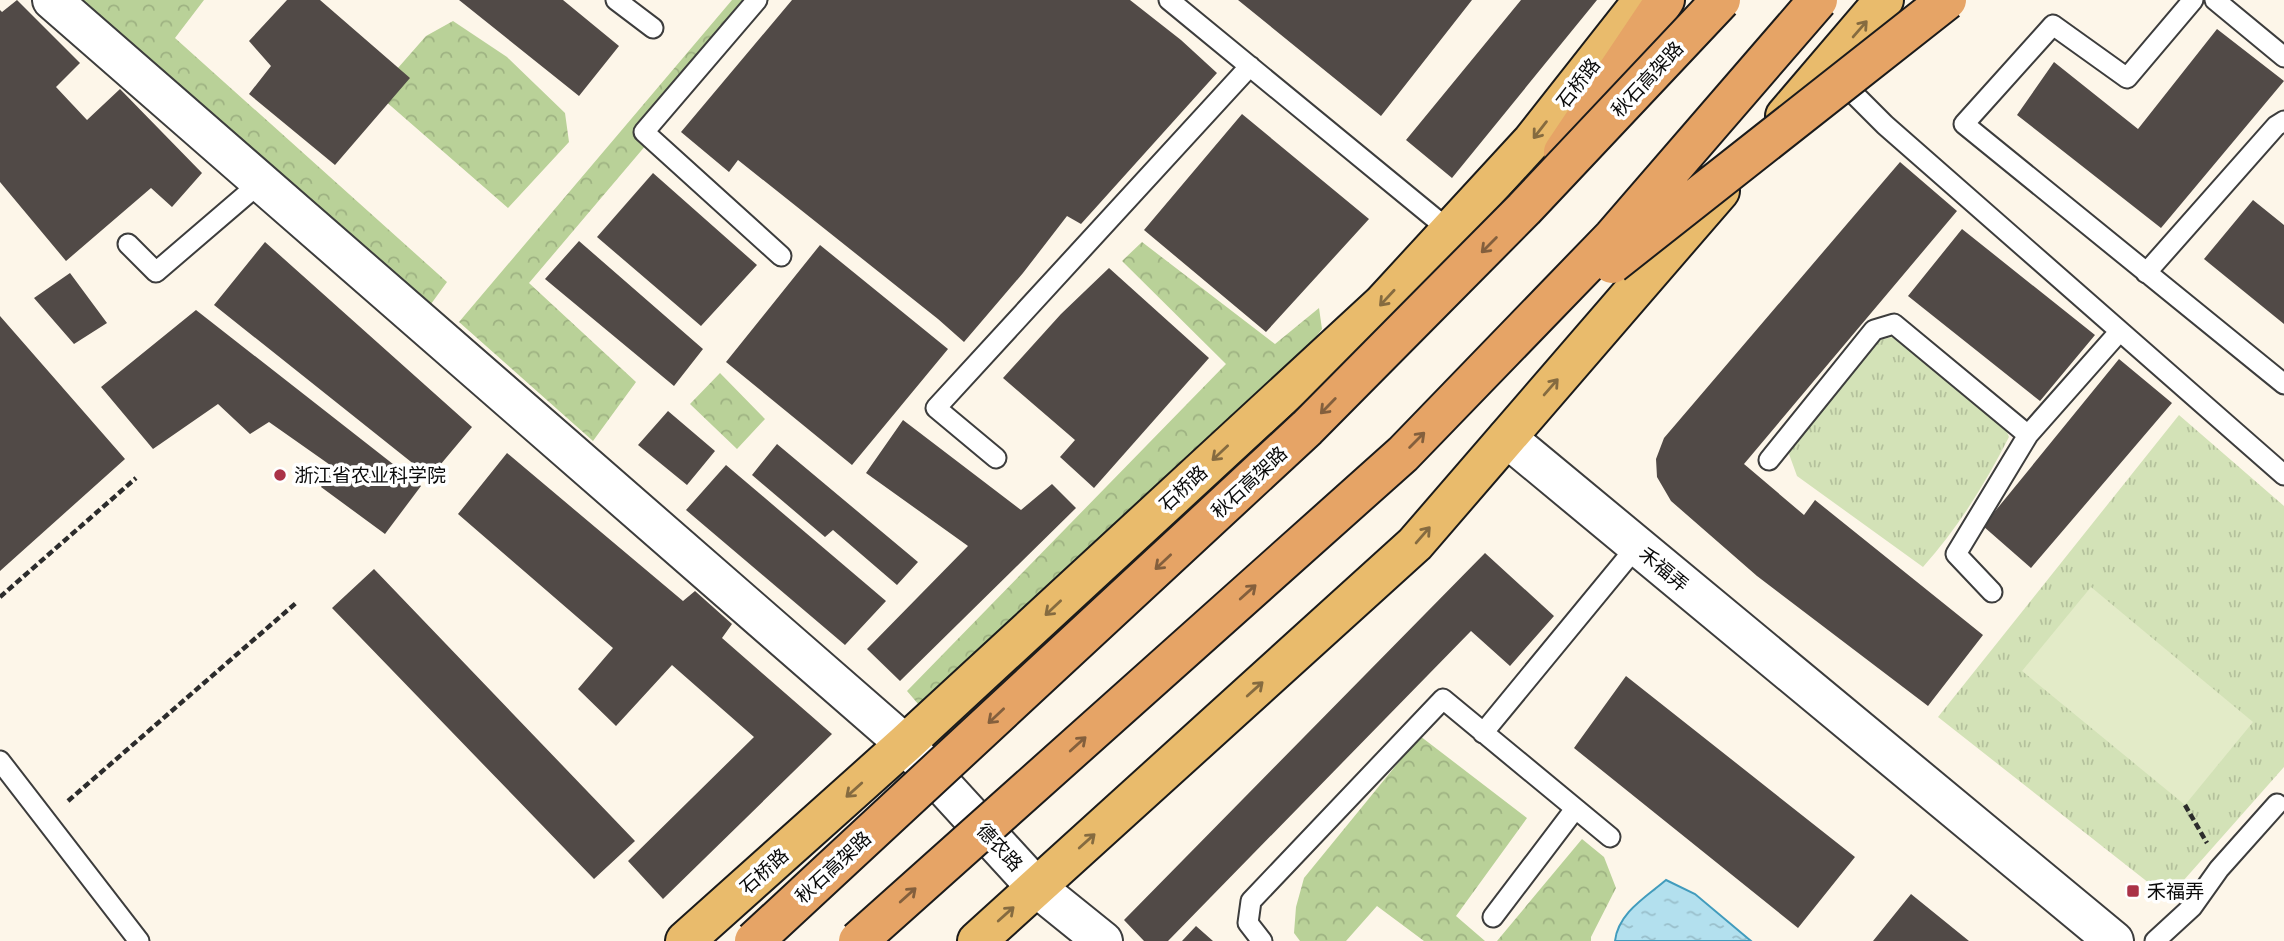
<svg xmlns="http://www.w3.org/2000/svg" width="2284" height="941" viewBox="0 0 2284 941" font-family="Bitter,'Noto Sans SC',serif">
	<style>
		.grass { fill: url(#grass-tufts) }
		.forest { fill: url(#forest-crowns) }
		.pitch { fill: #e3ebc8 }
		.water { fill: url(#water-ripples); stroke: #429cbd; stroke-width: 2 }
		.building { fill: #514a47 }
		.lines { fill: none; stroke-linecap: round; stroke-linejoin: round }
		.service-casing { stroke: #3d3d3d; stroke-width: 23 }
		.minor-casing { stroke: #3d3d3d; stroke-width: 42 }
		.tertiary-casing { stroke: #3d3d3d; stroke-width: 42 }
		.primary-casing { stroke: #1b1b1b; stroke-width: 42 }
		.trunk-casing { stroke: #1b1b1b; stroke-width: 42 }
		.path { stroke: #2c2c2c; stroke-width: 4.5; stroke-dasharray: 7 3.5; stroke-linecap: butt }
		.service { stroke: #fff; stroke-width: 19 }
		.minor { stroke: #fff; stroke-width: 38 }
		.tertiary { stroke: #fff; stroke-width: 38 }
		.primary { stroke: #e9bb6c; stroke-width: 38 }
		.trunk { stroke: #e6a466; stroke-width: 38 }
		.trunk-bridge-casing { stroke: #1b1b1b; stroke-width: 42; stroke-linecap: butt }
		.trunk-bridge { stroke: #e6a466; stroke-width: 38 }
		.oneway { stroke: #856b40 }
		.oneway2 { stroke: #835f3d }
		.poi-dot { fill: #aa3247; stroke: #fff; stroke-width: 2.5 }
		.labels { text-anchor: middle; stroke-width: 7; stroke-linejoin: round; paint-order: stroke }
		.street-label { font-size: 19px; fill: #0a0a0a; stroke: #fff }
		.poi-label { font-size: 19px; fill: #0a0a0a; stroke: #fff; text-anchor: start }
	</style>
	<defs>
		<pattern id="grass-tufts" width="24" height="20" patternUnits="userSpaceOnUse" patternTransform="scale(1.75)"><rect width="24" height="20" fill="#d3e2b7"/><path d="M3 7l-1-3M5 7V3M7 7l1-3M15 17l-1-3M17 17v-4M19 17l1-3" fill="none" stroke="#b4c19c"/></pattern>
		<pattern id="forest-crowns" width="20" height="18" patternUnits="userSpaceOnUse" patternTransform="scale(1.75)"><rect width="20" height="18" fill="#b9d198"/><path d="M2 6a3 3 0 1 1 6 0M12 15a3 3 0 1 1 6 0" fill="none" stroke="#9eb282"/></pattern>
		<pattern id="water-ripples" width="26" height="14" patternUnits="userSpaceOnUse" patternTransform="scale(1.75)"><rect width="26" height="14" fill="#b3e0ee"/><path d="M2 4q2-2 4 0t4 0M15 11q2-2 4 0t4 0" fill="none" stroke="#99bfcb"/></pattern>
	</defs>
	<rect width="100%" height="100%" fill="#fdf6e9"/>
	<path class="grass" d="M 1892,337 L 2001,417 L 2009,437 C 1985,484 1958,528 1923,567 L 1797,476 L 1789,454 L 1794,438 L 1872,342 Z
		M 2179,415 L 2284,506 L 2284,767 L 2168,898 L 1938,717 Z"/>
	<path class="forest" d="M 80,0 L 204,0 L 175,38 L 447,282 L 431,304 Z
		M 732,0 L 769,0 L 529,283 L 636,382 L 593,441 L 459,322 Z
		M 453,21 L 507,57 L 565,113 L 569,142 L 508,208 L 376,93 L 426,36 Z
		M 1142,242 L 1275,344 L 1319,308 L 1322,329 L 1303,354 L 1277,374 L 919,705 L 907,691 L 1226,364 L 1122,261 Z
		M 720,373 L 765,419 L 737,449 L 690,404 Z
		M 1420,736 L 1527,818 L 1456,916 L 1485,941 L 1424,941 L 1377,906 L 1346,941 L 1300,941 L 1294,933 L 1296,907 L 1304,878 Z
		M 1582,839 L 1604,857 L 1616,888 L 1591,937 L 1591,941 L 1497,941 Z"/>
	<path class="pitch" d="M 2091,587 L 2253,722 L 2185,805 L 2022,671 Z"/>
	<path class="water" d="M 1666,880 L 1695,894 L 1751,941 L 1615,941 C 1618,913 1646,897 1666,880 Z"/>
	<path class="building" d="M 17,0 L 80,63 L 56,87 L 87,120 L 120,89 L 202,173 L 172,207 L 151,188 L 66,261 L 0,182 L 0,10 L 2,12 Z
		M 287,0 L 320,0 L 410,78 L 335,165 L 249,94 L 271,66 L 249,41 Z
		M 459,0 L 563,0 L 619,46 L 579,96 Z
		M 792,0 L 1130,0 L 1181,40 L 1217,73 L 1081,224 L 1067,216 L 1023,273 L 964,342 L 938,319 L 738,160 L 729,172 L 681,132 Z
		M 1238,0 L 1472,0 L 1381,116 Z
		M 1521,0 L 1597,0 L 1452,178 L 1406,140 Z
		M 2217,29 L 2284,81 L 2161,228 L 2017,115 L 2054,62 L 2138,129 Z
		M 1242,114 L 1369,219 L 1266,332 L 1144,230 Z
		M 1900,162 L 1957,211 L 1744,464 L 1804,515 L 1815,500 L 1983,635 L 1928,706 L 1757,576 L 1671,501 L 1657,477 L 1656,459 L 1664,438 Z
		M 653,173 L 757,265 L 701,326 L 597,237 Z
		M 2253,200 L 2284,225 L 2284,324 L 2204,259 Z
		M 1962,229 L 2095,335 L 2040,401 L 1908,296 Z
		M 579,241 L 703,349 L 674,386 L 545,279 Z
		M 265,242 L 472,427 L 430,477 L 214,305 Z
		M 820,245 L 948,349 L 852,465 L 726,362 Z
		M 1109,268 L 1209,358 L 1094,488 L 1060,457 L 1075,440 L 1003,378 L 1061,314 Z
		M 70,273 L 107,323 L 74,344 L 34,298 Z
		M 196,310 L 421,486 L 385,534 L 321,487 L 333,467 L 269,422 L 250,434 L 218,404 L 153,449 L 101,387 Z
		M 0,316 L 125,459 L 0,571 Z
		M 2119,359 L 2172,403 L 2031,568 L 1983,526 Z
		M 668,411 L 715,451 L 687,485 L 638,445 Z
		M 903,420 L 1021,510 L 1052,484 L 1076,508 L 900,681 L 867,649 L 968,546 L 866,473 Z
		M 777,444 L 918,562 L 897,585 L 833,530 L 825,537 L 752,475 Z
		M 507,453 L 683,601 L 695,591 L 732,624 L 722,638 L 832,734 L 663,899 L 628,861 L 754,737 L 672,665 L 616,726 L 578,689 L 613,648 L 458,514 Z
		M 726,465 L 886,601 L 845,645 L 686,510 Z
		M 1485,553 L 1554,616 L 1510,666 L 1471,631 L 1168,941 L 1144,941 L 1124,920 Z
		M 374,569 L 635,841 L 594,879 L 332,608 Z
		M 1626,676 L 1855,857 L 1798,928 L 1574,748 Z
		M 1911,894 L 1969,941 L 1873,941 Z
		M 1196,926 L 1213,941 L 1182,941 Z"/>
	<g class="lines">
		<g class="service-casing">
			<path id="service" d="M 616,0 L 653,28
				M 757,0 L 644,132 L 781,256
				M 1169,0 L 1449,230
				M 2193,0 L 2127,78 L 2053,25 L 1964,124 L 2284,384
				M 2215,0 L 2284,57
				M 1838,78 L 1885,125 L 2284,475
				M 128,244 L 156,272 L 261,182
				M 2146,273 L 2276,126 L 2284,121
				M 996,458 L 936,408 L 1250,66
				M 1769,460 L 1874,330 L 1894,324 L 2028,435
				M 1992,592 L 1956,554 L 2028,435 L 2120,331
				M 1483,733 L 1637,546
				M 0,761 L 139,941
				M 1493,917 L 1575,809
				M 1262,941 L 1248,923 L 1251,901 L 1443,699 L 1610,837
				M 2155,941 L 2192,907 L 2219,869 L 2277,804"/>
		</g>
		<g class="minor-casing">
			<path id="minor" d="M 52,0 L 905,744 L 1036,887 L 1103,941"/>
		</g>
		<g class="tertiary-casing">
			<path id="tertiary" d="M 1507,438 L 2114,941"/>
		</g>
		<g class="primary-casing">
			<path id="primary" d="M 1785,116 L 1884,0
				M 685,941 L 905,744 L 1382,304 L 1532,141 L 1643,0
				M 977,941 L 1415,544 L 1720,191"/>
		</g>
		<g class="trunk-casing">
			<path id="trunk" d="M 1563,152 L 1665,0"/>
		</g>
		<path class="path" d="M 0,597 L 136,478
			M 68,801 L 296,603
			M 2185,805 L 2207,843"/>
		<use href="#service" class="service"/>
		<use href="#minor" class="minor"/>
		<use href="#tertiary" class="tertiary"/>
		<use href="#primary" class="primary"/>
		<use href="#trunk" class="trunk"/>
		<g class="trunk-bridge-casing">
			<path id="trunk-bridge" d="M 1612,264 L 1947,0
				M 754,941 L 1307,428 L 1524,209 L 1721,0
				M 858,941 L 1403,454 L 1613,237 L 1818,0"/>
		</g>
		<use href="#trunk-bridge" class="trunk-bridge"/>
	</g>
	<defs><path id="oneway-shaft" d="M-6 0H5M1.5-3L5.5 0L1.5 3" fill="none" stroke-width="1.6" stroke-linecap="round" stroke-linejoin="round" transform="scale(1.75)"/></defs>
	<g class="oneway">
		<use href="#oneway-shaft" transform="translate(1860 29) rotate(-49)"/>
		<use href="#oneway-shaft" transform="translate(1540 130) rotate(128)"/>
		<use href="#oneway-shaft" transform="translate(1387 298) rotate(133)"/>
		<use href="#oneway-shaft" transform="translate(1551 387) rotate(-49)"/>
		<use href="#oneway-shaft" transform="translate(1220 453) rotate(137)"/>
		<use href="#oneway-shaft" transform="translate(1423 535) rotate(-49)"/>
		<use href="#oneway-shaft" transform="translate(1053 608) rotate(137)"/>
		<use href="#oneway-shaft" transform="translate(1255 689) rotate(-42)"/>
		<use href="#oneway-shaft" transform="translate(854 790) rotate(138)"/>
		<use href="#oneway-shaft" transform="translate(1087 841) rotate(-42)"/>
		<use href="#oneway-shaft" transform="translate(1006 914) rotate(-42)"/>
	</g>
	<g class="oneway2">
		<use href="#oneway-shaft" transform="translate(1489 245) rotate(135)"/>
		<use href="#oneway-shaft" transform="translate(1328 406) rotate(134)"/>
		<use href="#oneway-shaft" transform="translate(1417 440) rotate(-45)"/>
		<use href="#oneway-shaft" transform="translate(1163 562) rotate(137)"/>
		<use href="#oneway-shaft" transform="translate(1248 592) rotate(-42)"/>
		<use href="#oneway-shaft" transform="translate(996 716) rotate(137)"/>
		<use href="#oneway-shaft" transform="translate(1078 744) rotate(-42)"/>
		<use href="#oneway-shaft" transform="translate(908 895) rotate(-42)"/>
	</g>
	<g class="poi-dot">
		<circle cx="280" cy="475" r="7"/>
		<rect x="2126" y="884" width="14" height="14" rx="3.5"/>
	</g>
	<g class="labels">
		<g class="street-label">
			<text transform="translate(1647 79) rotate(-47)" y="7">秋石高架路</text>
			<text transform="translate(1578 83) rotate(-52)" y="7">石桥路</text>
			<text transform="translate(1249 482) rotate(-43)" y="7">秋石高架路</text>
			<text transform="translate(1183 488) rotate(-43)" y="7">石桥路</text>
			<text transform="translate(1664 569) rotate(40)" y="7">禾福弄</text>
			<text transform="translate(1000 847) rotate(47)" y="7">德农路</text>
			<text transform="translate(833 867) rotate(-43)" y="7">秋石高架路</text>
			<text transform="translate(764 871) rotate(-42)" y="7">石桥路</text>
		</g>
		<g class="poi-label">
			<text x="294" y="482">浙江省农业科学院</text>
			<text x="2147" y="898">禾福弄</text>
		</g>
	</g>
</svg>
